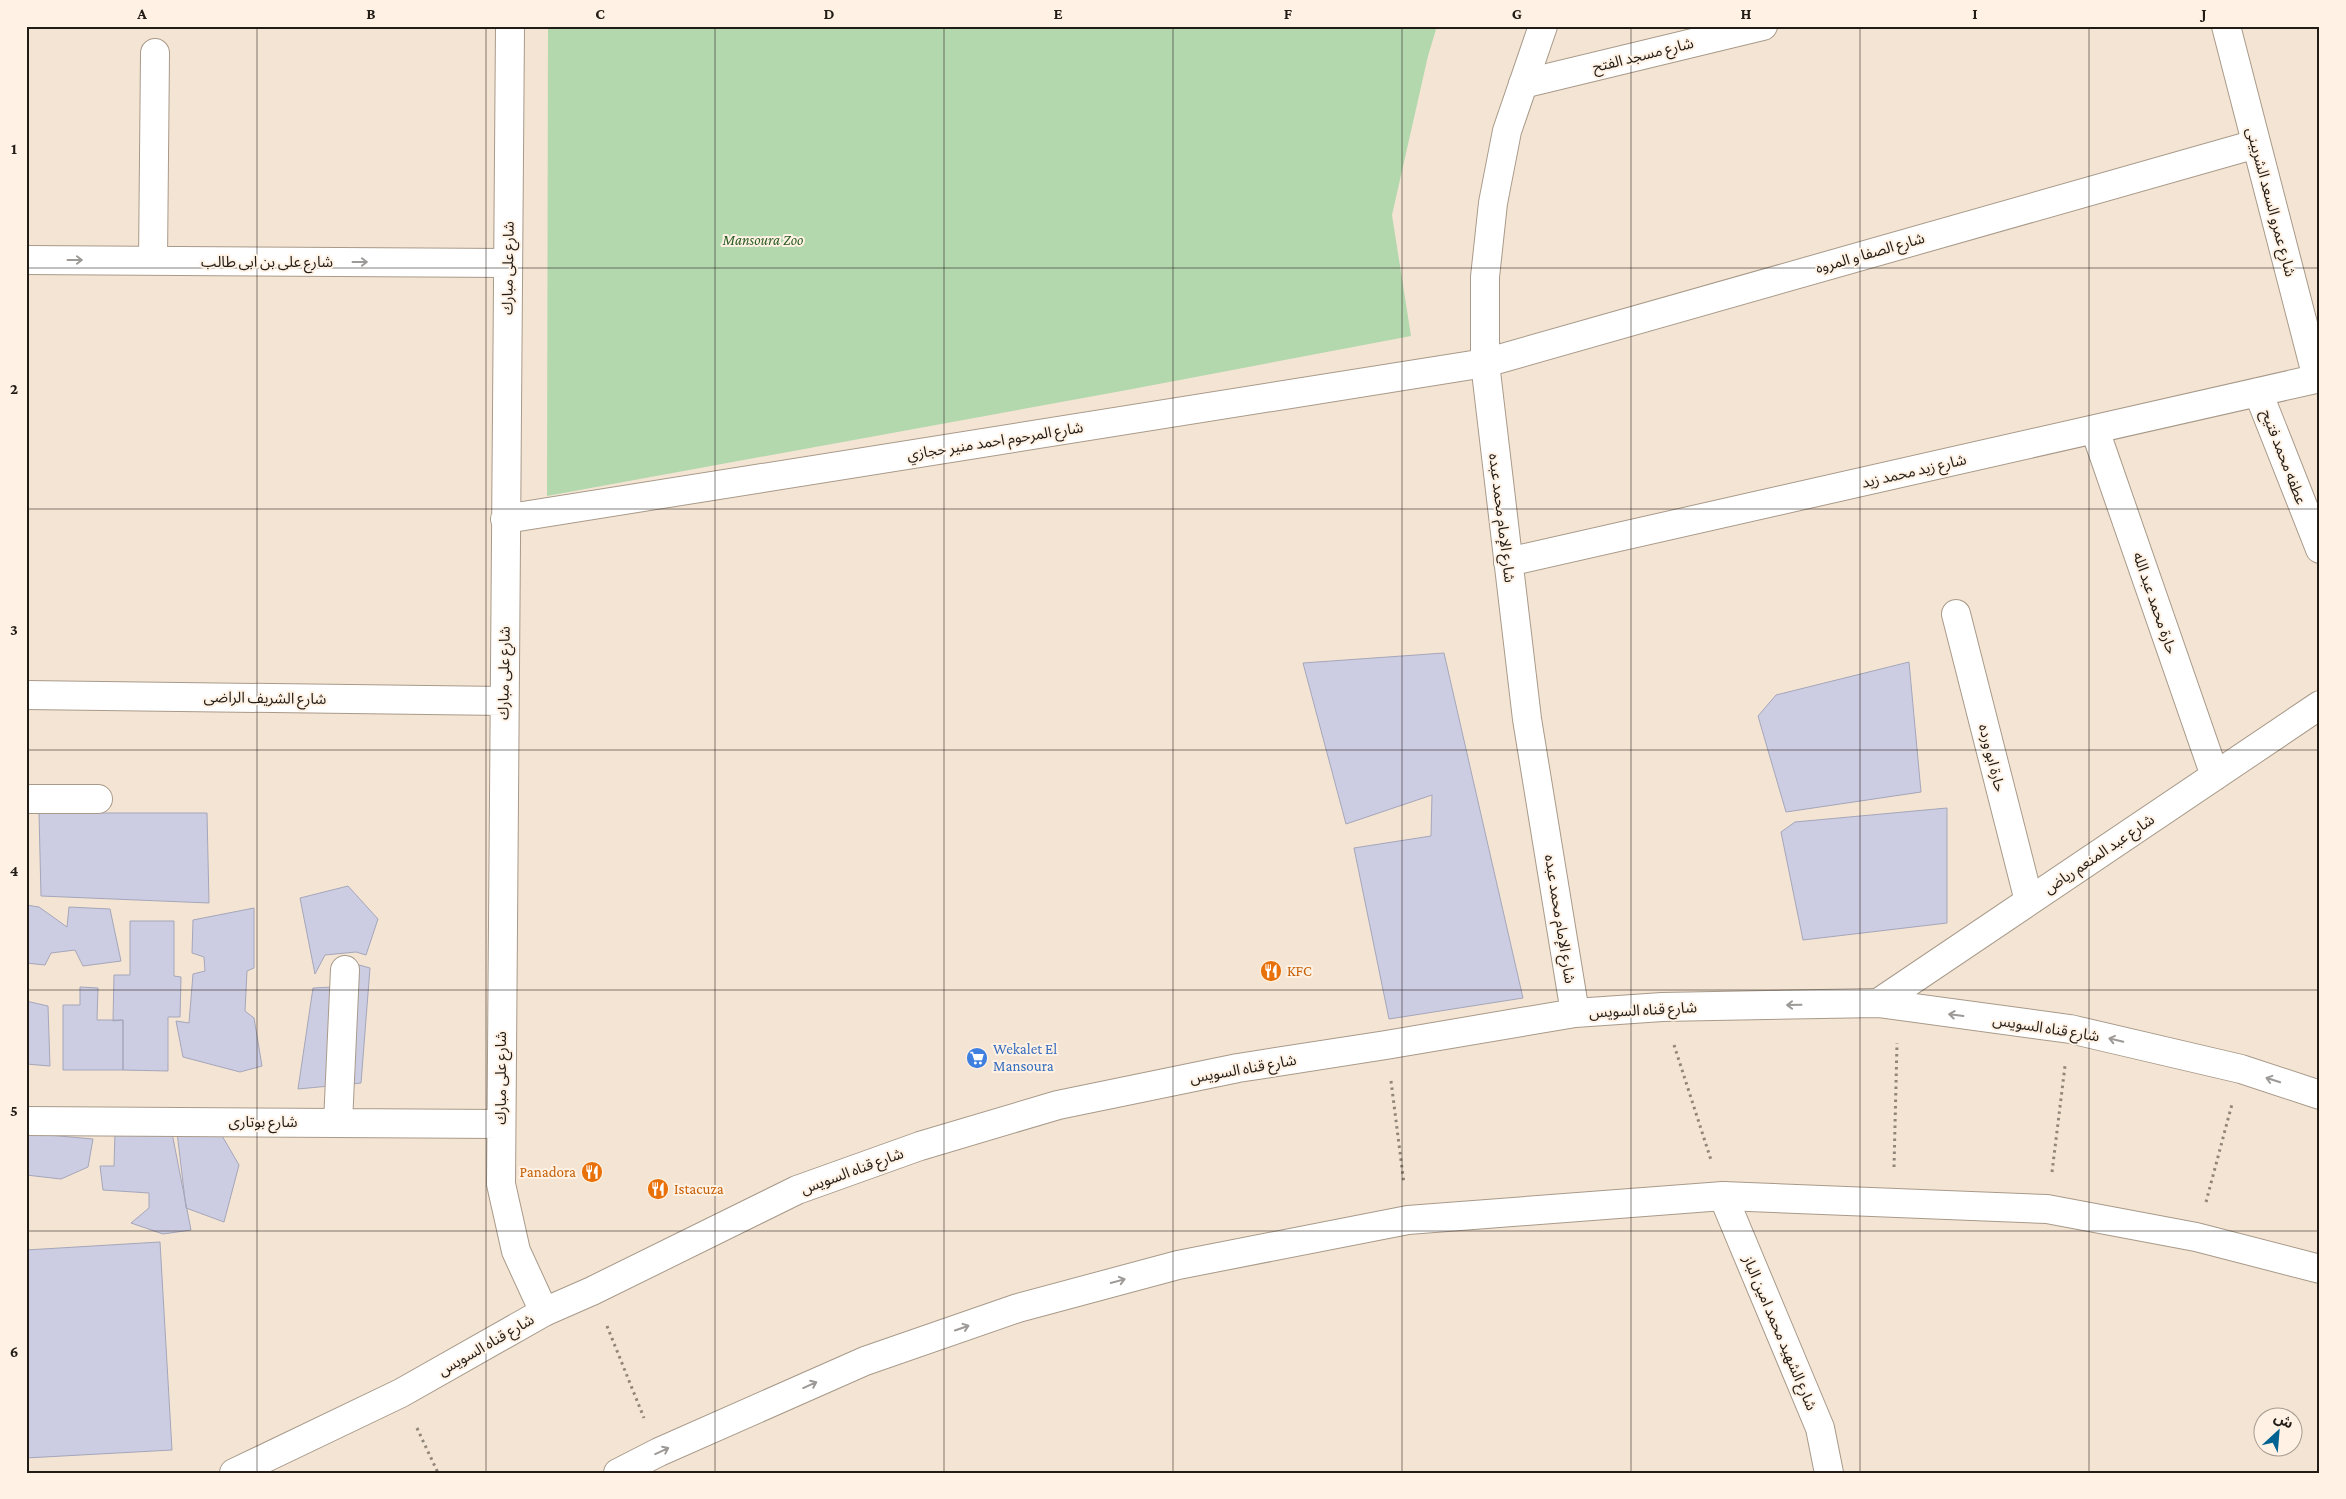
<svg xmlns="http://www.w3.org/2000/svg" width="2346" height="1499" viewBox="0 0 2346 1499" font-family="'Crimson Pro','Noto Sans Arabic',serif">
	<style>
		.green { fill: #b3d8ae }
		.building { fill: #cccde2; stroke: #a5a6ba }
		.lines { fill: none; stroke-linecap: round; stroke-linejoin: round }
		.minor-casing { stroke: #a89a8a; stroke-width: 30 }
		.secondary-casing { stroke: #a89a8a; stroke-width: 30 }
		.path { stroke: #908579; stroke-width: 3; stroke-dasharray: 2.5 4; stroke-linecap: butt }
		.minor { stroke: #fff; stroke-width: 28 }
		.secondary { stroke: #fff; stroke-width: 28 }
		.oneway { stroke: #9c9996 }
		.grid { fill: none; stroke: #221c16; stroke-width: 1; stroke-opacity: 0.55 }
		.labels { text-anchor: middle; stroke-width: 4; stroke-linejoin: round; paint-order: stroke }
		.street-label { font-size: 15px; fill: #221c16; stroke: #fff2e4 }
		.park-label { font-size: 15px; font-style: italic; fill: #285d22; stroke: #fff2e4 }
		.food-label { font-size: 15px; fill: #c56008; stroke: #fff2e4; text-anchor: start }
		.shop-label { font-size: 15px; fill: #366cbe; stroke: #fff2e4; text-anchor: start }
		.neatline { fill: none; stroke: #221c16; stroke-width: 2 }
		.grid-label { font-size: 16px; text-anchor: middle; font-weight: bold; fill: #221c16 }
	</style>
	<rect width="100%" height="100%" fill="#f4e4d3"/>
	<path class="green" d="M 548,26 L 1437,26 L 1428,56 L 1392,215 L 1411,336 L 1127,390 L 547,496 Z"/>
	<path class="building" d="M 1444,653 L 1523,998 L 1389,1019 L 1354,848 L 1431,836 L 1432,795 L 1346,824 L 1303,663 Z
		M 1909,662 L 1921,792 L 1786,812 L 1758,716 L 1776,695 Z
		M 1947,808 L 1947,923 L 1803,940 L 1781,832 L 1795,822 Z
		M 39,813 L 207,813 L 209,903 L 41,896 Z
		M 348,886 L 378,919 L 366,955 L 356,952 L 325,955 L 315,974 L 300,898 Z
		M 26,905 L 39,907 L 67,927 L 69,907 L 110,909 L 121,961 L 83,966 L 75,950 L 51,953 L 45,965 L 26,963 Z
		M 254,908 L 254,968 L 247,971 L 245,1011 L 254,1018 L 262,1066 L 240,1072 L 183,1057 L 176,1021 L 189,1023 L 193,974 L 205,971 L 204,957 L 192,953 L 193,920 Z
		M 130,921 L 174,921 L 174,976 L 181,977 L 180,1017 L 168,1017 L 168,1071 L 123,1070 L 123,1020 L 113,1021 L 114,975 L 130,975 Z
		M 341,960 L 370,968 L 361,1083 L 298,1089 L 313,988 L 333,987 Z
		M 80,987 L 98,988 L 97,1020 L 123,1020 L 123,1070 L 63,1070 L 63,1005 L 80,1005 Z
		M 26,1001 L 48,1006 L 50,1066 L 26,1064 Z
		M 171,1128 L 191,1230 L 163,1234 L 131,1223 L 149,1208 L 149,1193 L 103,1190 L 100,1166 L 114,1166 L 115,1132 Z
		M 177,1132 L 221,1134 L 239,1165 L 224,1222 L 186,1208 Z
		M 26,1133 L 93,1139 L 88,1167 L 61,1179 L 26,1175 Z
		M 160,1242 L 172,1450 L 26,1458 L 26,1250 Z"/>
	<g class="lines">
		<g class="minor-casing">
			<path id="minor" d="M 510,26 L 501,1184 L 516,1251 L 544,1312
				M 2226,26 L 2317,378
				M 1523,84 L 1763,26
				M 26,260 L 508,263
				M 153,261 L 155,53
				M 2258,392 L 2320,549
				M 2095,430 L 2215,776
				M 505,519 L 1485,363 L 2256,144
				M 1508,562 L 2320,378
				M 1956,614 L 2029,901
				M 26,695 L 504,701
				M 26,799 L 98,799
				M 1878,1003 L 2320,705
				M 26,1121 L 500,1124
				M 338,1123 L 345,970
				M 1723,1196 L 1820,1428 L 1829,1473"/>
		</g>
		<g class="secondary-casing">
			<path id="secondary" d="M 1543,26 L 1507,131 L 1493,203 L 1485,277 L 1485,363 L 1527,719 L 1575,1013
				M 234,1473 L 401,1393 L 544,1312 L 592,1291 L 797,1190 L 920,1146 L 1058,1105 L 1238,1068 L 1386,1045 L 1575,1013 L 1662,1007 L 1878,1003 L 2070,1029 L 2241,1069 L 2320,1095
				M 618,1473 L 659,1452 L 865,1361 L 1018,1308 L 1178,1265 L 1408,1220 L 1723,1196 L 2047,1209 L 2196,1237 L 2320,1269"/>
		</g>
		<path class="path" d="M 1674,1045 L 1711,1160
			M 1391,1081 L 1404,1184
			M 1894,1167 L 1897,1043
			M 2052,1172 L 2065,1066
			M 2206,1202 L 2232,1104
			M 607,1326 L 644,1418
			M 417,1428 L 438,1473"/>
		<use href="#minor" class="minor"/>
		<use href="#secondary" class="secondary"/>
	</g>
	<defs><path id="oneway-shaft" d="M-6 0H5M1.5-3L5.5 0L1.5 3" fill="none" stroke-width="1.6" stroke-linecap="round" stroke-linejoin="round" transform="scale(1.25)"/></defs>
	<g class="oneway">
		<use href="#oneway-shaft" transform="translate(75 260)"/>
		<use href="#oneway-shaft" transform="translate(360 262)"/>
		<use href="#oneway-shaft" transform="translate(1794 1005) rotate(179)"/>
		<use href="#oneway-shaft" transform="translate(1956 1015) rotate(-173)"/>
		<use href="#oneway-shaft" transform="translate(2116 1040) rotate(-167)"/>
		<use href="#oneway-shaft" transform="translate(2273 1080) rotate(-162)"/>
		<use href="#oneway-shaft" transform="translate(1118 1281) rotate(-15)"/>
		<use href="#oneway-shaft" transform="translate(962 1328) rotate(-19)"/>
		<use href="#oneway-shaft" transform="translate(810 1385) rotate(-24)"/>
		<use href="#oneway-shaft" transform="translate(662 1451) rotate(-25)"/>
	</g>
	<path class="grid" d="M 257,26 L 257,1473M 486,26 L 486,1473M 715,26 L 715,1473M 944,26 L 944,1473M 1173,26 L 1173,1473M 1402,26 L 1402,1473M 1631,26 L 1631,1473M 1860,26 L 1860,1473M 2089,26 L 2089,1473M 26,268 L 2320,268M 26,509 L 2320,509M 26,750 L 2320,750M 26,990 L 2320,990M 26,1231 L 2320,1231"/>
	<defs>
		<g id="restaurant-disc" transform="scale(1.125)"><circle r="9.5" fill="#e8710a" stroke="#fff2e4"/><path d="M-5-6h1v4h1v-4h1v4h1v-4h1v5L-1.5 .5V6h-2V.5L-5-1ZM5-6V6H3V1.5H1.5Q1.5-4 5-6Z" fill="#fff"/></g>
		<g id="supermarket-disc" transform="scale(1.125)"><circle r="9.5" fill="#3f7fe0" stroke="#fff2e4"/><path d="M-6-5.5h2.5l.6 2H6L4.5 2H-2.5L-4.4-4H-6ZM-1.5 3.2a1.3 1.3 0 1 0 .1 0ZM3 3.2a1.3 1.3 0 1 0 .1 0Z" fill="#fff"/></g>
	</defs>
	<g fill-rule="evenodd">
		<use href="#restaurant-disc" x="1271" y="971"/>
		<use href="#supermarket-disc" x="977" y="1058"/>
		<use href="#restaurant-disc" x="592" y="1172"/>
		<use href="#restaurant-disc" x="658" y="1189"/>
	</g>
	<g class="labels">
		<g class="street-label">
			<text transform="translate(1643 55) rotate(-14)" y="5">شارع مسجد الفتح</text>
			<text transform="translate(2271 202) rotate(75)" y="5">شارع عمرو السعد الشربينى</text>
			<text transform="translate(1870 253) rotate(-16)" y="5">شارع الصفا و المروه</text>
			<text x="267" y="267">شارع على بن ابى طالب</text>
			<text transform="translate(508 268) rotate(-89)" y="5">شارع على مبارك</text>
			<text transform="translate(995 441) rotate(-9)" y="5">شارع المرحوم احمد منير حجازي</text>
			<text transform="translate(2284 457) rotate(69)" y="5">عطفه محمد فتيح</text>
			<text transform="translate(1914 471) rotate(-13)" y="5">شارع زيد محمد زيد</text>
			<text transform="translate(1502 518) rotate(83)" y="5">شارع الإمام محمد عبده</text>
			<text transform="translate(2155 603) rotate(71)" y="5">حارة محمد عبد الله</text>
			<text transform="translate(504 673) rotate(-89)" y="5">شارع على مبارك</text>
			<text transform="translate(265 698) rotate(1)" y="5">شارع الشريف الراضى</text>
			<text transform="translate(1992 758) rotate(76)" y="5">حارة ابو ورده</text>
			<text transform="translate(2099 854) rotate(-34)" y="5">شارع عبد المنعم رياض</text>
			<text transform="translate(1560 919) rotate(81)" y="5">شارع الإمام محمد عبده</text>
			<text transform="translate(1643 1010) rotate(-3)" y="5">شارع قناه السويس</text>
			<text transform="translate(2046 1028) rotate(9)" y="5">شارع قناه السويس</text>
			<text transform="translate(1243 1069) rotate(-10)" y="5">شارع قناه السويس</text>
			<text transform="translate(501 1078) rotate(-90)" y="5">شارع على مبارك</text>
			<text x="263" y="1127">شارع بوتارى</text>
			<text transform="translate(852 1171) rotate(-20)" y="5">شارع قناه السويس</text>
			<text transform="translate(1780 1333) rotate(67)" y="5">شارع الشهيد محمد امين الباز</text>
			<text transform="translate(486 1345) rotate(-30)" y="5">شارع قناه السويس</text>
		</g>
		<g class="park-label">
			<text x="763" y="245">Mansoura Zoo</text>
		</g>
		<g class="food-label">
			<text x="1287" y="976">KFC</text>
			<text x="576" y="1177" text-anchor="end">Panadora</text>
			<text x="674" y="1194">Istacuza</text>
		</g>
		<g class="shop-label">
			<text x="993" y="1054">Wekalet El<tspan x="993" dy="17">Mansoura</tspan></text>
		</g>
	</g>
	<rect width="2346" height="1499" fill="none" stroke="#fff2e4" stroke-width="55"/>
	<g transform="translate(2278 1432) rotate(26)"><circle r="24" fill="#fff2e4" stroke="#a79c92"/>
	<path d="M0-4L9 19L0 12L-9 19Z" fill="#016392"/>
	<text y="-8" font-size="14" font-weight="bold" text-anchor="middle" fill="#221c16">ش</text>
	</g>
	<rect x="28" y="28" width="2290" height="1444" class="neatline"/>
	<g class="grid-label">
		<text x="142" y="19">A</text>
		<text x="371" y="19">B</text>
		<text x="600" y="19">C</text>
		<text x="829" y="19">D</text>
		<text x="1058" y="19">E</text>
		<text x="1288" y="19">F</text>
		<text x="1517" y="19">G</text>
		<text x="1746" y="19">H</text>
		<text x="1975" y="19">I</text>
		<text x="2204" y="19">J</text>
		<text x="14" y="154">1</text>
		<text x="14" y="394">2</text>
		<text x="14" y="635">3</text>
		<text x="14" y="876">4</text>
		<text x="14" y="1116">5</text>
		<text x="14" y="1357">6</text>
	</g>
</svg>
